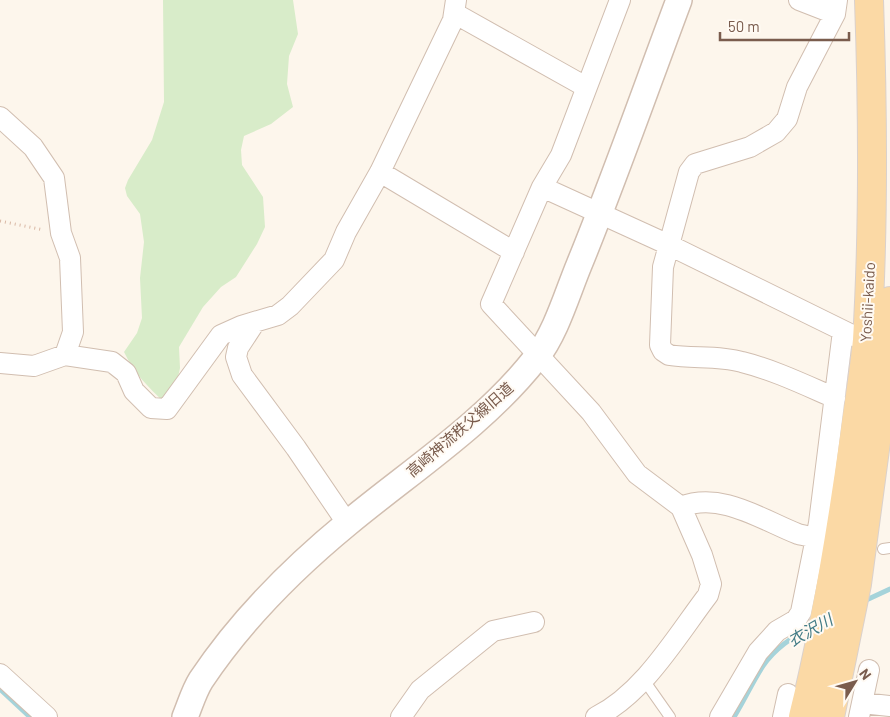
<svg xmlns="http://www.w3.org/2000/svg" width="890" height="717" viewBox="0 0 890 717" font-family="Barlow,'Noto Sans JP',sans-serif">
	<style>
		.green { fill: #d8ecc9 }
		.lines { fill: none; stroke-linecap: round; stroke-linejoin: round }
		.stream { stroke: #a5d3da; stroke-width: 5 }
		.service-casing { stroke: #d1beb0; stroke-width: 12 }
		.minor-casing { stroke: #d1beb0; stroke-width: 22 }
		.tertiary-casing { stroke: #d1beb0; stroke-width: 28 }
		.primary-casing { stroke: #dad1cd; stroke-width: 30 }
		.path { stroke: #d9b8a5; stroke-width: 3; stroke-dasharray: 1 4; stroke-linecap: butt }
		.service { stroke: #fff; stroke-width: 10 }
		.minor { stroke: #fff; stroke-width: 20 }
		.tertiary { stroke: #fff; stroke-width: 25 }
		.primary { stroke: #fbd9a5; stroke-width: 28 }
		.labels { text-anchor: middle; stroke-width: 4; stroke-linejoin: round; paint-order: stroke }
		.street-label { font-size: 15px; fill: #7a5c4d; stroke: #fffaf3 }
		.water-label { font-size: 16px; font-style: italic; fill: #437c86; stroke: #fffaf3 }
	</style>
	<rect width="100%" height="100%" fill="#fdf6ec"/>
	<path class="green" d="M 163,0 L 293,0 L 298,34 L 289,56 L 287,84 L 293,107 L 271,124 L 244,136 L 241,150 L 242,165 L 263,197 L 265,227 L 257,244 L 236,277 L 221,287 L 203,307 L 179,347 L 180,368 L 175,391 L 165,403 C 148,387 134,373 124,352 L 137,333 L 142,318 L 140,278 L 144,242 L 140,214 L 127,196 L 125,188 L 128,180 L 152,140 L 164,102 Z"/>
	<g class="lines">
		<path class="stream" d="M 862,602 L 890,589
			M 0,689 L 30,717
			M 734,717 C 744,701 752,683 763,666 C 775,648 795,635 814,626"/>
		<g class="service-casing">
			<path id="service" d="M 883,549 L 890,548
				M 644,680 L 670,717"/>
		</g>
		<g class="minor-casing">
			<path id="minor" d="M 799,0 L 835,14
				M 454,13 L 586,87
				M 0,117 L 33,147 L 54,178 L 61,233 L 70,258 L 73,332 L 65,355 L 34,366 L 0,363
				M 380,172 L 514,252
				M 542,187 L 669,245 L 854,336
				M 255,322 L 238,348 L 236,357 L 242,375 L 296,448 L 347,523
				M 65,355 L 112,362 L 126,373 L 134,391 L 151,408 L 167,409 L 221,335 L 241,326 L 278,315 L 290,306 L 334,260 L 346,232 L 380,172 L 453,20 L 456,0
				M 835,398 C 805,385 774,370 742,362 C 718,355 693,359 669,355 L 663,351 L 660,345 L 663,267 L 689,172 L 695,164 L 750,147 L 776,132 L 787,119 L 797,87 L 835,14 L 837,0
				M 681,507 C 721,491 762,520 798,534 C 805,536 813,537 821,539
				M 0,674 L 47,717
				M 862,703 L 890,706
				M 401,717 L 420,690 L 493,631 L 534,622
				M 596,717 C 644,693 676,637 708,595 L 711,584 L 702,555 L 681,507 L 637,474 L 591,412 L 491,304 L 542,187 L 561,155 L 620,0
				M 720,717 L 758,652 L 777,631 L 796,620 L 801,612 L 819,523 L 843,331
				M 783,717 L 788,694
				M 859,717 L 869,670"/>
		</g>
		<g class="tertiary-casing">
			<path id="tertiary" d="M 185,717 C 190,705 194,691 201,680 C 241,620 292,569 348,523 C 412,470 484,424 536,358 C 556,333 567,294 579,265 C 615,177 646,88 679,0"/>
		</g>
		<g class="primary-casing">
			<path id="primary" d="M 803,717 C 826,625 841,532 854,438 C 858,406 864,373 867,340 C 874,227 873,113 869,0
				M 830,717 L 857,584 L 888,352 L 890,301"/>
		</g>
		<path class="path" d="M 0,221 L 44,230"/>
		<use href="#service" class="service"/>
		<use href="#minor" class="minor"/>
		<use href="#tertiary" class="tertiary"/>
		<use href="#primary" class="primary"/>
	</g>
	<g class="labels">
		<g class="street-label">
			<text transform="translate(868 302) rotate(-87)" y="5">Yoshii-kaido</text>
			<text transform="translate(460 430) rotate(-41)" y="5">高崎神流秩父線旧道</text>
		</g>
		<g class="water-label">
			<text transform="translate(810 630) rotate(-29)" y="6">衣沢川</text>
		</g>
	</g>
	<g transform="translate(855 682) rotate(53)" stroke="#fffaf3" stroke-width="4" paint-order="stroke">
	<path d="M0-4L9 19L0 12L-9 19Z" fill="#7a5c4d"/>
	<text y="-8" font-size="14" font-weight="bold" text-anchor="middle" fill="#7a5c4d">N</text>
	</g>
	<path d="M720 32v8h129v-8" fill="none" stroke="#7a5c4d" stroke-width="2.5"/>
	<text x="728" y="32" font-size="15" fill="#7a5c4d" stroke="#fffaf3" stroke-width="4" paint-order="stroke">50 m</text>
</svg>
